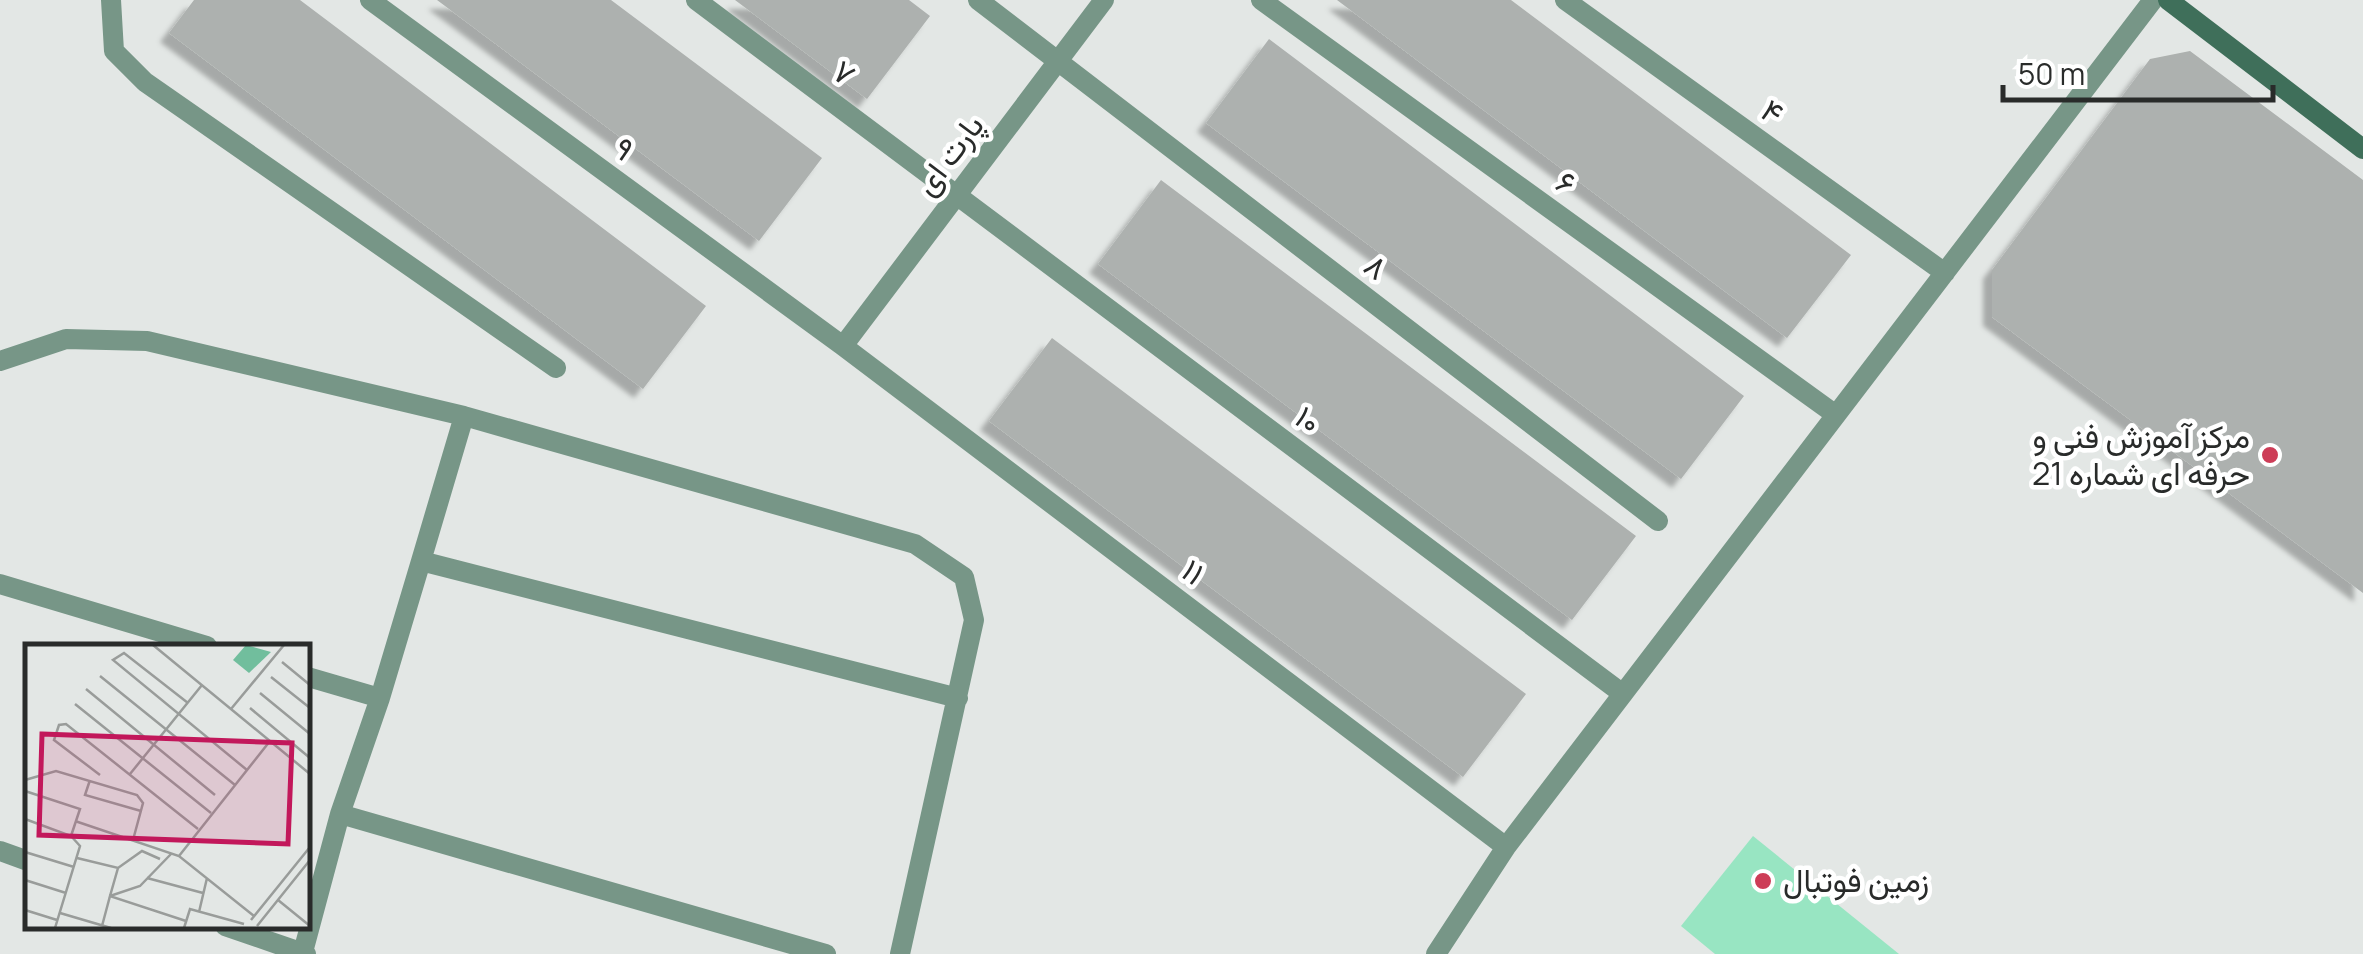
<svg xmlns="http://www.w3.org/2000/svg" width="2363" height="954" viewBox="0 0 2363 954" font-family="Manrope,Vazirmatn,sans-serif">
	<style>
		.green { fill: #98e5c2 }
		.building { fill: #adb1af; filter: url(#shadow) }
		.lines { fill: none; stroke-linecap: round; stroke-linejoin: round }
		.street { stroke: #779687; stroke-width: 20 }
		.secondary { stroke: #3f6f5a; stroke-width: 20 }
		.poi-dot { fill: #cd3d57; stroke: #fff; stroke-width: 4 }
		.labels { text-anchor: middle; stroke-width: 9; stroke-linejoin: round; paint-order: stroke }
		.street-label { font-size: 32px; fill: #292b2a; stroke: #fff }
		.poi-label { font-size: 32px; fill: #292b2a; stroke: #fff; text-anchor: end }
		.inset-road { fill: none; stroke: #999c9a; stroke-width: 2.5 }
		.view { fill: #c2185b; fill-opacity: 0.15; stroke: #c2185b; stroke-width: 5 }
		.inset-edge { fill: none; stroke: #292b2a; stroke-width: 5 }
	</style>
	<defs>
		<filter id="shadow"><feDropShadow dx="-9" dy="9" stdDeviation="2.5" flood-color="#0004"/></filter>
	</defs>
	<rect width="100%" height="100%" fill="#e3e7e5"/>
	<path class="green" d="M 1753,836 L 1899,954 L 1715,954 L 1681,926 Z"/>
	<path class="building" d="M 194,0 L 300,0 L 706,306 L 643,389 L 169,33 Z
		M 437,0 L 611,0 L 822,158 L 759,241 Z
		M 735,0 L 909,0 L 930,16 L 867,99 Z
		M 1337,0 L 1511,0 L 1851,255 L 1787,338 Z
		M 1269,39 L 1744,396 L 1681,479 L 1206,123 Z
		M 2190,51 L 2363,180 L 2363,593 L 1992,317 L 1992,270 L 2150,59 Z
		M 1161,180 L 1636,536 L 1572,620 L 1098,264 Z
		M 1052,338 L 1526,694 L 1463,777 L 989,421 Z"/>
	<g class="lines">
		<path class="street" d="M 111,0 L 114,51 L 145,82 L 556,368
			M 370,0 L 843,346 L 1506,847
			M 696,0 L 1623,694
			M 978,0 L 1658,521
			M 1261,0 L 1836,415
			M 1565,0 L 1945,273
			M 843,346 L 1104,0
			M 0,361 L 66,339 L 147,341 L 464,416 L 915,544 L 964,577 L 974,620 L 900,954
			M 464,416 L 421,561 L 958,698
			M 0,584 L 207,646
			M 380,698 L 421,561
			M 340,814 L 826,954
			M 0,851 L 28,861
			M 225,926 L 306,954
			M 303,952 L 340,814 L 380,698 L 308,677
			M 1436,954 L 1506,847 L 2153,0"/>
		<path class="secondary" d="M 2168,0 L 2363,149"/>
	</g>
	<g class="poi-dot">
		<circle cx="2270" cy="455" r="10"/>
		<circle cx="1763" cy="881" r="10"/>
	</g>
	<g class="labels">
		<g class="street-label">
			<text transform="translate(844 73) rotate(37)" y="11">۷</text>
			<text transform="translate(1772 112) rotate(36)" y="11">۴</text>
			<text transform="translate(624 149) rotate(36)" y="11">۹</text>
			<text transform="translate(949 155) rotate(-53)" y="11">پارت ای</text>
			<text transform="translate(1566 183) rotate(36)" y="11">۶</text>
			<text transform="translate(1376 267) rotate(37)" y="11">۸</text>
			<text transform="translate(1308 420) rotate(37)" y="11">۱۰</text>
			<text transform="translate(1193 572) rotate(37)" y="11">۱۱</text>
		</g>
		<g class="poi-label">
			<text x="2250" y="448">مرکز آموزش فنی و<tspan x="2250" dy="37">حرفه ای شماره 21</tspan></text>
			<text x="1783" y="892" text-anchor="start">زمین فوتبال</text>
		</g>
	</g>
	<g transform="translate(25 644)">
		<rect width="285" height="285" fill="#e3e7e5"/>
		<path d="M 221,1 L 246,8 L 224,29 L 208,16 Z" fill="#71be9d"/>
		<path class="inset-road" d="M 128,1 L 285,130M 257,18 L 285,41M 75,32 L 210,141M 246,33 L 285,64M 61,45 L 190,151M 235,49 L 285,90M 163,59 L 99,9 L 88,16 L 222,126M 50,60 L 186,169M 225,64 L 285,114M 206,65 L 259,1M 105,130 L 177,41M 75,131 L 29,96 L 34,81 L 41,80 L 173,185M 0,136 L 31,127 L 112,151 L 118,159 L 108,196M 65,136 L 60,151 L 116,167M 0,147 L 55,165 L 46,192M 0,175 L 46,192 L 55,202 L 30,284M 50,177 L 154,212 L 229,272M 0,208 L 49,223M 154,212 L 245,97M 52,214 L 93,224 L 117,207 L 135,215M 93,224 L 85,252 L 115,242 L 146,210M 122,234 L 178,249M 0,236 L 41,249M 253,256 L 285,282M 0,266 L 32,276M 174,268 L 182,234M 35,269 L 86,284M 226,276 L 285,203M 77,282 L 85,252 L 161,277M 232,282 L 285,216M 159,284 L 165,265 L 219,280"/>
		<path class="view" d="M 17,90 L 267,99 L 263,200 L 14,191 Z"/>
		<rect width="285" height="285" class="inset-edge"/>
	</g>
	<path d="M2003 85v15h270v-15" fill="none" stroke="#292b2a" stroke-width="5"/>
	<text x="2018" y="85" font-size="30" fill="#292b2a" stroke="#ffffff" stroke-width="8" paint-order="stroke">50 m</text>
</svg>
